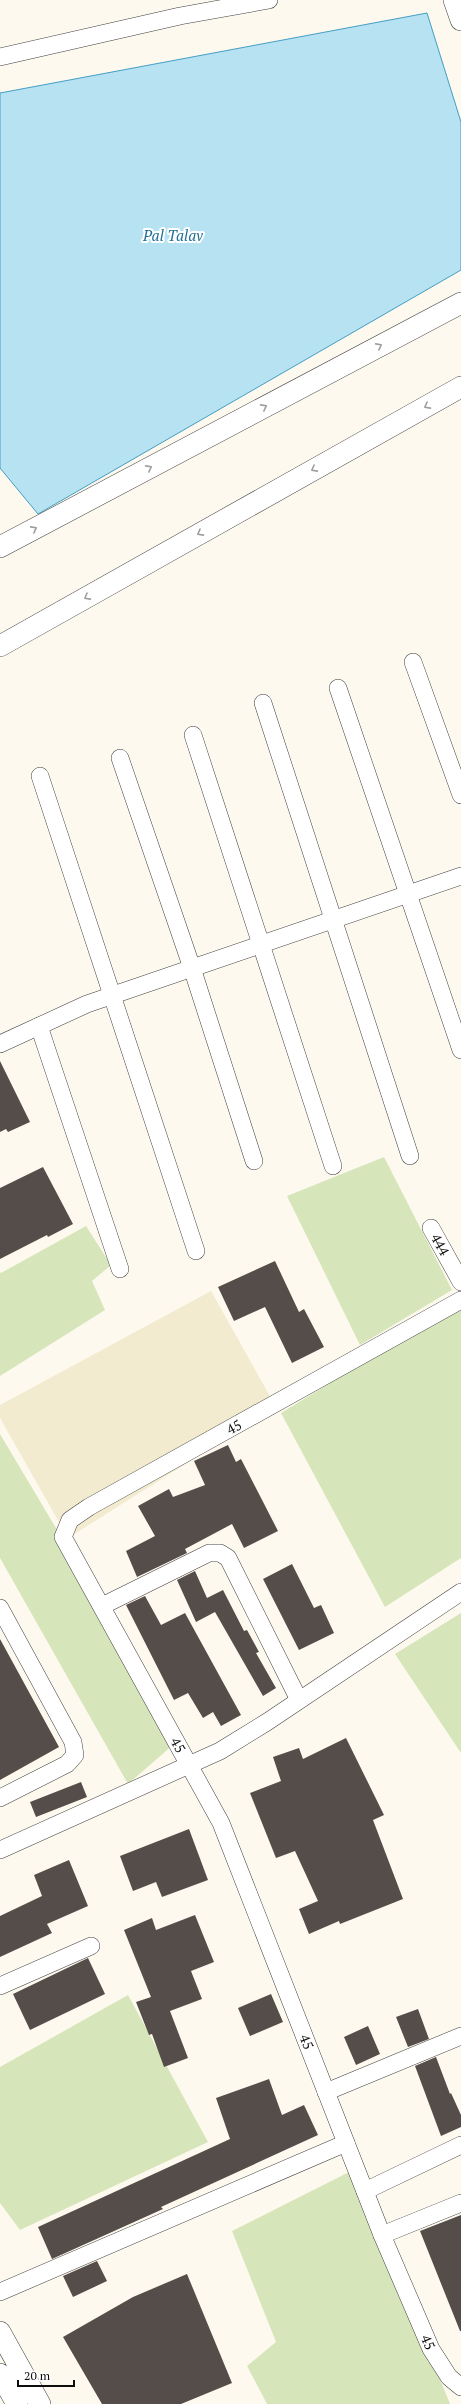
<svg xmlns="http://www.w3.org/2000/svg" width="461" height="2404" viewBox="0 0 461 2404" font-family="'PT Serif',serif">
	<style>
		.farmland { fill: #f2ebd0 }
		.green { fill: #d6e6ba }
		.water { fill: #b6e2f2; stroke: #429ec4 }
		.building { fill: #554d4a }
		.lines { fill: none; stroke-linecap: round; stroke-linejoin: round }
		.minor-casing { stroke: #404040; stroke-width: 18 }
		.tertiary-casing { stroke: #404040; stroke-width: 22 }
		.minor { stroke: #fff; stroke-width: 17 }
		.tertiary { stroke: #fff; stroke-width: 21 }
		.oneway { stroke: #9e9e9e }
		.labels { text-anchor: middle; stroke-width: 4; stroke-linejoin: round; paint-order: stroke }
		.street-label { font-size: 14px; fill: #0d0d0d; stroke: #fff }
		.water-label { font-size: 15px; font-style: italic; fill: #1f6f96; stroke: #fff }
	</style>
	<rect width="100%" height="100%" fill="#fef9ee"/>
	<path class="farmland" d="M 211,1291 L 276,1407 L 68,1538 L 0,1418 L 0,1405 Z"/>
	<path class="green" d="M 384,1157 L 452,1290 L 360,1345 L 287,1196 Z
		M 86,1226 L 111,1265 L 92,1281 L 105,1310 L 0,1376 L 0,1272 L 1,1273 Z
		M 461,1303 L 461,1558 L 385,1607 L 281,1413 Z
		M 0,1434 L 181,1738 L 128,1784 L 0,1558 Z
		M 461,1613 L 461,1753 L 395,1654 Z
		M 128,1995 L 208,2142 L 20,2230 L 0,2203 L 0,2067 Z
		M 355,2169 L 450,2404 L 267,2404 L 247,2366 L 276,2342 L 232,2231 Z"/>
	<path class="water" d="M 427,13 L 461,122 L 461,270 L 38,514 L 0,468 L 0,93 Z"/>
	<path class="building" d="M 0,1061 L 30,1122 L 8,1132 L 6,1129 L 0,1132 Z
		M 43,1167 L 73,1224 L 48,1237 L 47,1235 L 0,1259 L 0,1188 Z
		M 275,1261 L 299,1312 L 304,1309 L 324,1347 L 292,1363 L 265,1307 L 234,1321 L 218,1287 Z
		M 228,1445 L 236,1462 L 241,1459 L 278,1531 L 244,1548 L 232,1524 L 185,1549 L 187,1553 L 137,1577 L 126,1551 L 155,1536 L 138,1506 L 169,1489 L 173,1497 L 205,1485 L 194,1461 Z
		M 292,1564 L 314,1608 L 321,1605 L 334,1633 L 299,1650 L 263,1579 Z
		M 195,1571 L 207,1598 L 223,1590 L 244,1631 L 247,1630 L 259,1652 L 256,1653 L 276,1688 L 263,1696 L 215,1612 L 196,1622 L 177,1580 Z
		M 145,1596 L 161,1625 L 185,1613 L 241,1715 L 221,1726 L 213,1712 L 203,1718 L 188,1693 L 174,1700 L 126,1605 Z
		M 0,1639 L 59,1747 L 0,1780 Z
		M 346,1738 L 384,1815 L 373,1820 L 403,1899 L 340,1924 L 339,1921 L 309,1934 L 299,1909 L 318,1901 L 295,1851 L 276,1858 L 250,1793 L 281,1781 L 273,1757 L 299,1748 L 303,1759 Z
		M 81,1782 L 87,1797 L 36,1817 L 30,1802 Z
		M 189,1829 L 208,1880 L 162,1897 L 156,1882 L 133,1891 L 120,1856 Z
		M 69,1860 L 88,1906 L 47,1924 L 52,1933 L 0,1957 L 0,1916 L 42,1896 L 34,1875 Z
		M 195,1915 L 214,1962 L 191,1971 L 202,1999 L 170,2011 L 188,2058 L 164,2067 L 152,2034 L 149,2035 L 136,2002 L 151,1997 L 124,1930 L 152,1918 L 156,1930 Z
		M 88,1958 L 105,1994 L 30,2030 L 13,1994 Z
		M 271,1994 L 283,2022 L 250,2036 L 238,2008 Z
		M 418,2009 L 429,2039 L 408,2047 L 396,2017 Z
		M 368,2026 L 380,2054 L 356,2065 L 344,2037 Z
		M 436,2057 L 450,2094 L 451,2093 L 461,2115 L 461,2127 L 441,2136 L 415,2066 Z
		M 269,2079 L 282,2115 L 304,2105 L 318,2135 L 161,2207 L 163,2209 L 52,2259 L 38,2227 L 230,2139 L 216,2098 Z
		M 461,2215 L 461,2331 L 460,2331 L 420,2231 Z
		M 97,2261 L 107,2281 L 73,2297 L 63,2276 Z
		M 187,2274 L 232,2383 L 181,2404 L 102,2404 L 63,2337 L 133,2297 Z"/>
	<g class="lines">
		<g class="minor-casing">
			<g id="minor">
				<path d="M 0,57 L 180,16 L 269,0"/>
				<path d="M 413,662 L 461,795"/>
				<path d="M 338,688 L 461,1050"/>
				<path d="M 263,703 L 410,1156"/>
				<path d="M 193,735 L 333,1166"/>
				<path d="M 120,758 L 192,968 L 254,1161"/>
				<path d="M 40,776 L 196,1251"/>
				<path d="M 39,1026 L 120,1269"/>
				<path d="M 0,1044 L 87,1004 L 461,876"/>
				<path id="s1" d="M 431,1228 L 461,1282"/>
				<path id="s2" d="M 461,1300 L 89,1507 L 70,1520 L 63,1537 L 221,1823 L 382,2235 L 431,2349 L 449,2377 L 461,2387"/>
				<path d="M 102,1606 L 209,1553 L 220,1553 L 228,1558 L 299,1700"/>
				<path d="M 0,1608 L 73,1742 L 75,1755 L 67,1764 L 0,1798"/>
				<path d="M 0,1850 L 220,1751 L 267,1722 L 461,1592"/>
				<path d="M 0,1986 L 91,1946"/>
				<path d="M 326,2092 L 461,2036"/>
				<path d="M 365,2191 L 461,2145"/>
				<path d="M 382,2235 L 461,2203"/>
				<path d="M 0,2292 L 346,2143"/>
			</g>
		</g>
		<g class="tertiary-casing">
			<path id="tertiary" d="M 454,0 L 461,20
				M 0,547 L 461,303
				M 0,646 L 461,387
				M 0,2332 L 40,2404
				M 0,2374 L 17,2404"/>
		</g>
		<use href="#minor" class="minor"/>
		<use href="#tertiary" class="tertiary"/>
	</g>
	<defs><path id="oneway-chevron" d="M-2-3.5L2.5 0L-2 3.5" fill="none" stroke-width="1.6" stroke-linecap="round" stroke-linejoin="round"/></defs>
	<g class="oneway">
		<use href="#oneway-chevron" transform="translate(379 346) rotate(-28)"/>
		<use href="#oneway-chevron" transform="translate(427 406) rotate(151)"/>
		<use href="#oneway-chevron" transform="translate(264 407) rotate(-28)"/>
		<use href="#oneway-chevron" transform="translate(149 468) rotate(-28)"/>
		<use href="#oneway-chevron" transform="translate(314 469) rotate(151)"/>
		<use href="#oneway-chevron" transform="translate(34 529) rotate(-28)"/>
		<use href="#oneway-chevron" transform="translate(200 533) rotate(151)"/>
		<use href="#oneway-chevron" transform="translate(87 597) rotate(151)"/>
	</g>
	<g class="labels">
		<g class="street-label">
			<text dy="5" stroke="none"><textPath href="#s1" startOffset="19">444</textPath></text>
			<text transform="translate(234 1427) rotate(-29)" y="5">45</text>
			<text dy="5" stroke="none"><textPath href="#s2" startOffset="705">45</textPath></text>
			<text dy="5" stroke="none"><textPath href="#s2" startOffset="1029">45</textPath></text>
			<text dy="5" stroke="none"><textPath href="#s2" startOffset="1353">45</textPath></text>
		</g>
		<g class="water-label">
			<text x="173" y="241">Pal Talav</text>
		</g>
	</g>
	<path d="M18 2380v6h56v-6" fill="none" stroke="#0d0d0d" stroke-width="2"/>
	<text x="24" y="2380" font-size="12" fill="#0d0d0d" stroke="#ffffff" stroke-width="3" paint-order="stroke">20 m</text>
</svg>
